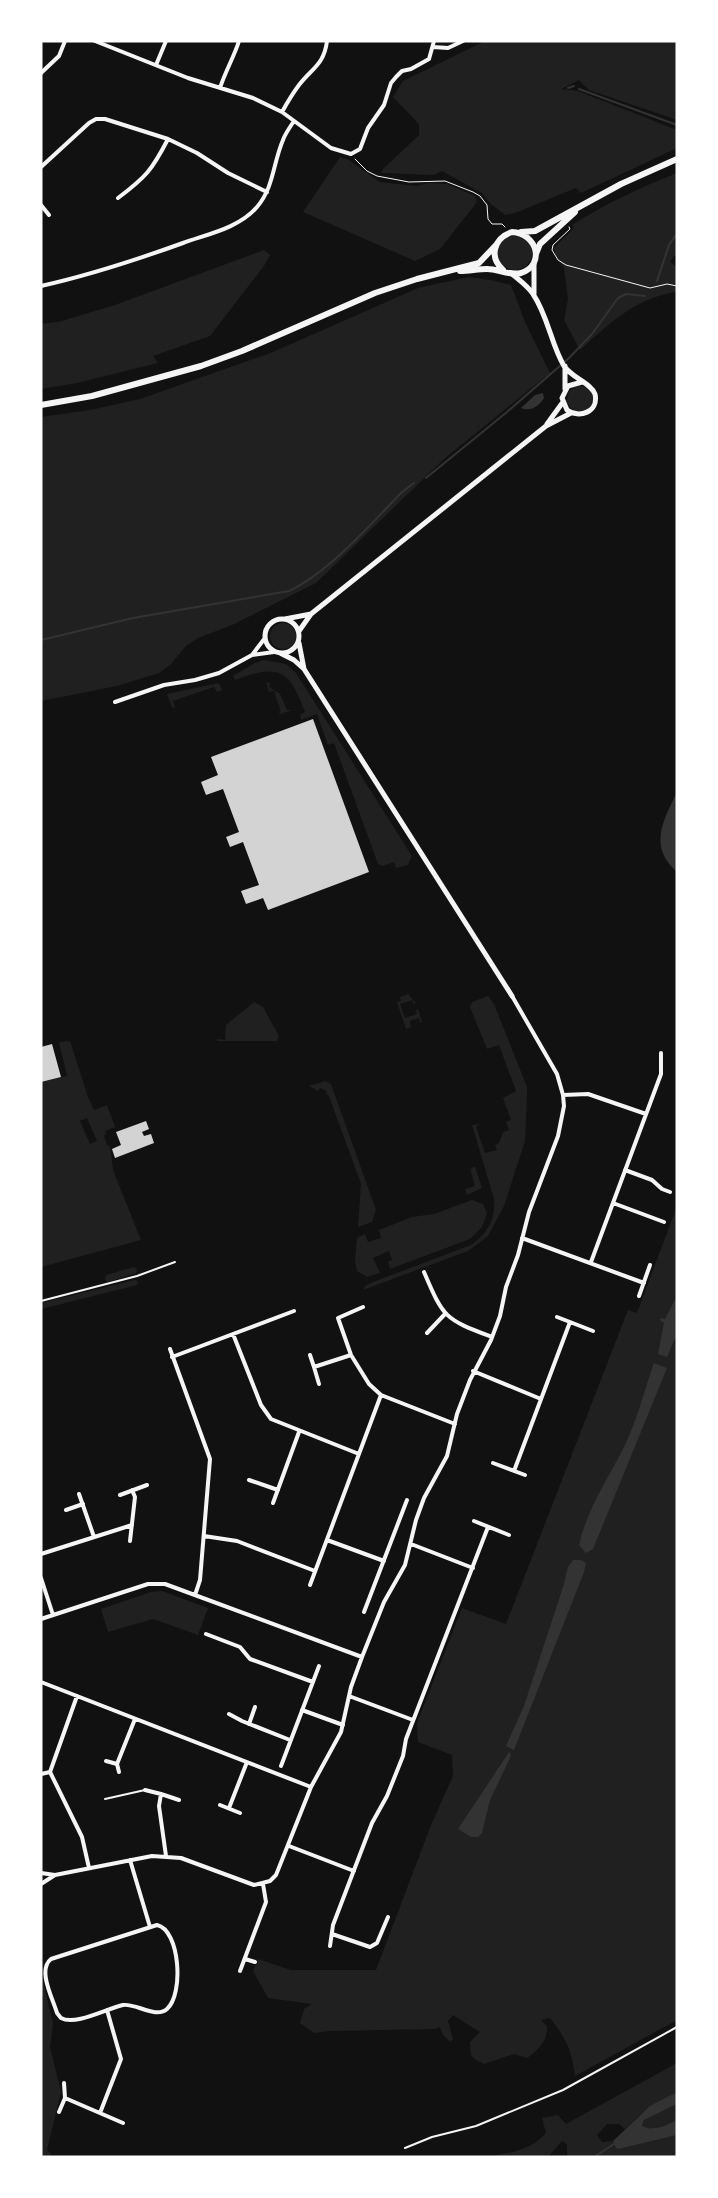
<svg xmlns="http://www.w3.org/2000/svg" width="718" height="2198" viewBox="0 0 718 2198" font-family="'Fira Sans',sans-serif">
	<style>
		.green { fill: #202020; fill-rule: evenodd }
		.water { fill: #333 }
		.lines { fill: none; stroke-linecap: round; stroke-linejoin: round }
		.stream { stroke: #333; stroke-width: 2 }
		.building { fill: #d3d3d3 }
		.path { stroke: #f5f5f5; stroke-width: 1 }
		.service { stroke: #f5f5f5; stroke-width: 2 }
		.minor { stroke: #f5f5f5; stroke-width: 4 }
		.tertiary { stroke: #f5f5f5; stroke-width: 5 }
		.primary { stroke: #f5f5f5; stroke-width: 6 }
	</style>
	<rect width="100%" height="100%" fill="#111"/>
	<path class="green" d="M 485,41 L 677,41 L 677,120 L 589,90 L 579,80 L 561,89 L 578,91 L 677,130 L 677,148 L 581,193 L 576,188 L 515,213 L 505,215 L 491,204 L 482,193 L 442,171 L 434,175 L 381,173 L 383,169 L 419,135 L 419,124 L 393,97 L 403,81 Z
		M 340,157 L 349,160 L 380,182 L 416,186 L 429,183 L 447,184 L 475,196 L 477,202 L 440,249 L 415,261 L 303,212 Z
		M 677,173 L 677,253 L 670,262 L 677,267 L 677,290 L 675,292 C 634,299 609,324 580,350 L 564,320 L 568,299 L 564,268 L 555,254 L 554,248 L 574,228 L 572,225 C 607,203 639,188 677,173 Z
		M498 253a17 17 0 1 1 34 0a17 17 0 1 1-34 0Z
		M 264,250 L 270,255 L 264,266 L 210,336 L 153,356 L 158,363 L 77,383 L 41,389 L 41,324 L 58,322 L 115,305 Z
		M 468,277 L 490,280 L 511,285 L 525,322 L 550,373 L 445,458 L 316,583 L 232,625 L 198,638 L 186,646 L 171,664 L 159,673 L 117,686 L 41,701 L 41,417 L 90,410 L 140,399 L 273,352 L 418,288 Z
		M567 399a13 13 0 1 1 26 0a13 13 0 1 1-26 0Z
		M270 636a13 13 0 1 1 26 0a13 13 0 1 1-26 0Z
		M 264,660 L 286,664 L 296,673 L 412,856 L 408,865 L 396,868 L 394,862 L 383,866 L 378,864 L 334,743 L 328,745 L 317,714 L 301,720 L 300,715 L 305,712 C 289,668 278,664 235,680 L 233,676 L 255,663 Z
		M 266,682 L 270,683 L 269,687 L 280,694 L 287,710 L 292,710 L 278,715 L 281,712 L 274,691 L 269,692 Z
		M 219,683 L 222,690 L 217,692 L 214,687 L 173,701 L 175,707 L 172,708 L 167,694 Z
		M 408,994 L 416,1003 L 414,1004 L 412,1000 L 400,1004 L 405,1018 L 417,1014 L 416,1010 L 418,1009 L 422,1022 L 420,1023 L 419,1018 L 410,1021 L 411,1027 L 406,1029 L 397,1002 L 401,1001 L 400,997 Z
		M 488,996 L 494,1004 L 527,1087 L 527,1094 L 525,1141 L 504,1206 L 488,1236 L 468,1251 L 363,1290 L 365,1286 L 373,1282 L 471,1245 C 487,1234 496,1219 494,1199 L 472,1125 L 480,1124 L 476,1127 L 485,1153 L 497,1150 L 495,1145 L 499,1143 L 503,1132 L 509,1130 L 506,1122 L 511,1120 L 503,1098 L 516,1091 L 499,1045 L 487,1049 L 470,1007 L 472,1002 Z
		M 254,1002 L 263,1007 L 279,1036 L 277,1041 L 217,1041 L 217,1039 L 225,1040 L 226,1025 Z
		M 70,1041 L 88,1097 L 94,1110 L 107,1105 L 115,1127 L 105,1131 L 106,1134 L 104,1136 L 107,1145 L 110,1146 L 113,1170 L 141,1240 L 41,1267 L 41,1082 L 67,1076 L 59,1042 ZM 87,1118 L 97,1141 L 90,1144 L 80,1121 Z
		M 325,1081 L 331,1084 L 376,1210 L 372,1222 L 358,1227 L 361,1184 L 329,1096 L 326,1094 L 327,1091 L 320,1088 L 318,1091 L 309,1086 Z
		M 473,1167 L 475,1167 L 482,1188 L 467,1195 L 465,1189 L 475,1186 L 470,1168 L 472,1169 Z
		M 472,1200 L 483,1204 L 487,1213 L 482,1227 L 470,1239 L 390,1269 L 388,1262 L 392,1260 L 389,1251 L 373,1258 L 380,1273 L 367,1277 L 357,1271 L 355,1262 L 357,1238 L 365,1234 L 368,1242 L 381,1238 L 379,1230 L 412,1217 L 434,1214 Z
		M 677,1206 L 677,2020 L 575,2076 C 571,2049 567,2040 550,2018 L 541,2020 L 547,2026 C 548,2041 538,2050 527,2058 L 514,2054 L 484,2064 L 476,2060 L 471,2055 L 470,2042 L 480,2032 L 453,2015 L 448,2021 L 453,2039 L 450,2042 L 443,2035 L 440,2027 L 435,2029 L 329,2031 L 314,2033 L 300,2023 L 304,2009 L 312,2004 L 268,1998 L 253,1971 L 258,1959 L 291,1970 L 376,1970 L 431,1825 L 453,1776 L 452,1755 L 418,1742 L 417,1723 L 462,1608 L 506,1624 L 628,1310 L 637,1313 Z
		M 134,1267 L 137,1269 L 136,1273 L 108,1282 L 105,1280 L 106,1275 Z
		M 135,1280 L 138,1281 L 137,1285 L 41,1309 L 41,1303 Z
		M 162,1591 L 208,1608 L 198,1635 L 153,1619 L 108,1632 L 101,1609 L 151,1592 Z
		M 41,1973 L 53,2023 L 50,2047 L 61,2092 L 47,2150 L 53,2157 L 41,2157 Z
		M 677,2063 L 677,2092 L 640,2115 L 625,2129 L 619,2124 L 607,2124 L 597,2135 L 602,2142 L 613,2141 L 619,2149 L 677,2135 L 677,2157 L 567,2157 L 567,2144 L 562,2141 L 548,2157 L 494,2157 L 496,2155 C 513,2153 535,2147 546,2133 L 542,2118 L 558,2115 L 566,2124 Z
		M 677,2104 L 677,2120 C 666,2125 653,2131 642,2127 L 644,2120 Z"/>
	<path class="water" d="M 543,393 L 544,398 C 539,406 531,412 521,408 L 535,395 Z
		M 677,792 L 677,872 C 648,847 663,821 677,792 Z
		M 677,1296 L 677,1334 L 667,1357 L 658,1354 L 664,1323 L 660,1320 L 661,1318 L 665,1319 Z
		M 654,1363 L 667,1368 L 593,1549 L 586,1553 L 579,1545 C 587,1509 608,1479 624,1447 C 637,1421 644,1391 654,1363 Z
		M 573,1560 L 581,1560 L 586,1563 L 584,1572 L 514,1750 L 506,1746 L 524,1706 L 564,1584 L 568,1567 Z
		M 509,1752 L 511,1754 L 510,1758 L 490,1800 L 482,1833 L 478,1837 L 471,1837 L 458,1829 Z
		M 677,2092 L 677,2104 L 644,2120 L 642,2126 C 653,2132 666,2125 677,2120 L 677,2135 L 619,2149 L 616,2148 L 613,2141 L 650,2106 Z"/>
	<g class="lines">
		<path class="stream" d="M 568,88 L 574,86
			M 579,89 L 677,125
			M 657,281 L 669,245 L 677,233
			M 426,478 L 507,412 L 569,358 L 592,334 L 618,298 L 626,294 L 645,296
			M 41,640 L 133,618 L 289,591 C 330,571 370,525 402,492 L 414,483
			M 594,2157 L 614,2144"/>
	</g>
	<path class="building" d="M 313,719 L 369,872 L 268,910 L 263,898 L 246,904 L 241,891 L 259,885 L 243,842 L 230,847 L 226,837 L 239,832 L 223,789 L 206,795 L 201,782 L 218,775 L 211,757 Z
		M 52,1044 L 61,1077 L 41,1082 L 41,1047 Z
		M 146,1121 L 149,1129 L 142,1132 L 144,1136 L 151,1134 L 154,1143 L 115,1158 L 112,1149 L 121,1145 L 116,1132 Z"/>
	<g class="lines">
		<path class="path" d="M 355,159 L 367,171 L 377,176 L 409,182 L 445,181 L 473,192 L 480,196 L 487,205 L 488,219 L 492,224 L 502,224 L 505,227
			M 569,227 L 570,229 L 553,245 L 552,250 L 558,260 L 566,265 L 650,288 L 667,284 L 677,286"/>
		<path class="service" d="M 41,1301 L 137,1276 L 175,1262
			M 105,1799 L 145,1790
			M 405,2148 L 432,2137 L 476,2126 L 563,2090 L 677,2027"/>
		<path class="minor" d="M 95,41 L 188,78 L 253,98 L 282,112 L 331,148 L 351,154 L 360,149 L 368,128 L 384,105 L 391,83 L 396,77 L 402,71 L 411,69 L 429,59 L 434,41
			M 433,47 L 448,48 L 463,41
			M 156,65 L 166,41
			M 41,73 L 59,56 L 65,41
			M 220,88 C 225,72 234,57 239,41
			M 282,112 C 287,103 293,93 299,85 C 312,68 324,65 327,41
			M 41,167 L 89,123 L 96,119 L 105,119 L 168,139 L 197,153 L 228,173 L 267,192
			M 118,198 C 146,177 152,170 168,139
			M 41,205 L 49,215
			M 41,286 C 90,275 136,260 183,243 C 208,234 239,228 257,207 C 274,187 273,163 283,140 C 285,134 290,127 294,121
			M 252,655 L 265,638
			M 115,702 L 164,685 L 195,680 L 219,673 L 252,655 L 274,652
			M 563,1095 L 588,1094 L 646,1114
			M 625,1170 L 652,1180 L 662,1189 L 670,1192
			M 613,1203 L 664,1222
			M 522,1238 L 644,1283
			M 591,1262 L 661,1074 L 661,1053
			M 424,1272 C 444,1319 445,1319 492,1337
			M 639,1296 L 650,1265
			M 363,1307 L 338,1318 L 351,1355 L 369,1384 L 381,1395 L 455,1424
			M 557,1317 L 570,1322
			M 427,1333 L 445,1314
			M 233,1334 L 261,1405 L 271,1419 L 359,1454
			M 170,1349 L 210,1459 L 200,1580 L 195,1595
			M 310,1355 L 314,1367 L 351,1355
			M 172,1357 L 294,1311
			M 314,1367 L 319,1384
			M 473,1371 L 541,1399
			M 493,1463 L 525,1475
			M 514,1471 L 570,1322 L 593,1331
			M 249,1480 L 278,1490
			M 79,1494 L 94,1537
			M 120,1495 L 147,1485
			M 273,1503 L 299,1432
			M 66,1510 L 83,1504
			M 474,1521 L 509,1535
			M 204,1536 L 237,1541 L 315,1571
			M 327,1540 L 384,1561
			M 130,1541 L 135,1497 L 132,1490
			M 411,1544 L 473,1568
			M 41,1554 L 132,1525
			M 41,1578 L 53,1615
			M 310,1585 L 381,1395
			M 364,1612 L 407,1500
			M 41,1619 L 148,1584 L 165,1584 L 362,1657
			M 206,1634 L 240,1647 L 250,1659 L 313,1682
			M 41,1682 L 311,1787
			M 77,1696 L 50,1772 L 82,1837 L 89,1868
			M 349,1696 L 413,1720
			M 302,1710 L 343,1725
			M 229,1714 L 242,1721 L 290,1740
			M 249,1724 L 255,1707
			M 106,1761 L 117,1764 L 119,1772
			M 117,1764 L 135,1719
			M 281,1766 L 319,1666
			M 41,1774 L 50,1772
			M 145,1790 L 161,1794 L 159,1806 L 166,1856
			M 161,1794 L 179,1800
			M 220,1805 L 240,1813
			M 229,1808 L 247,1762
			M 289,1846 L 354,1871
			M 130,1860 L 150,1927
			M 41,1873 L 55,1875
			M 41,1884 L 55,1875 L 152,1856 L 181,1858 L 254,1885 L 270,1881 L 276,1875 L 311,1787 L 341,1732 L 351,1687 L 362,1657 L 384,1602 L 405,1565 L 416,1520 L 424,1498 L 447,1456 L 457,1414 L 470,1380 L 491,1340 L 500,1316 L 506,1287 L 518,1255 L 529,1212 L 558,1136 L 564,1106 L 563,1095 L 557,1074 L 512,996
			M 157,1925 C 180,1930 184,1994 167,2009 C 156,2019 136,2003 123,2005 C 106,2009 75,2026 61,2018 L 57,2013 C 53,1999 37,1970 51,1959 Z
			M 332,1934 L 370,1947 L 377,1943 L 388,1917
			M 330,1946 L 333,1925 L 372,1823 L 387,1796 L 403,1756 L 406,1739 L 488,1527
			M 245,1959 L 255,1962
			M 240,1971 L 266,1902 L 263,1884
			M 65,2098 L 123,2123
			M 59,2112 L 65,2098 L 64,2083
			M 100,2113 L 121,2059 L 107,2010"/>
		<path class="tertiary" d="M 511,273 C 519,280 528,286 533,294 C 548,316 551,344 564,366 C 572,378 591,383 595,394 C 599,412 579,419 567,410 L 562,398 L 568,386 L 582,382
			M 534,294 L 534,263
			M 565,366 L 565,389
			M 547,424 L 563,402
			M265 636a17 17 0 1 1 34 0a17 17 0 1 1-34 0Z
			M 285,619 L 311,614
			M 299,631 L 311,614 L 546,426 L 571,413
			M 299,643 L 304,669
			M 280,653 L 294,660 L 304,669 L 512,996"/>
		<path class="primary" d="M 521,232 L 535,231 L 621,184 L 677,159
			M 536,254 L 540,244 L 575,212
			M 460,271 C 469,271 478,269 487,269 C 498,269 510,276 521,273 C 546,265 537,233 512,232 C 493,239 489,257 503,270
			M 41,405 L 92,396 L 201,366 L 242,351 L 375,293 L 417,279 L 479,263 L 496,245"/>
	</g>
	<rect width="718" height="2198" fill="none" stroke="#ffffff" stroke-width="85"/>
</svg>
